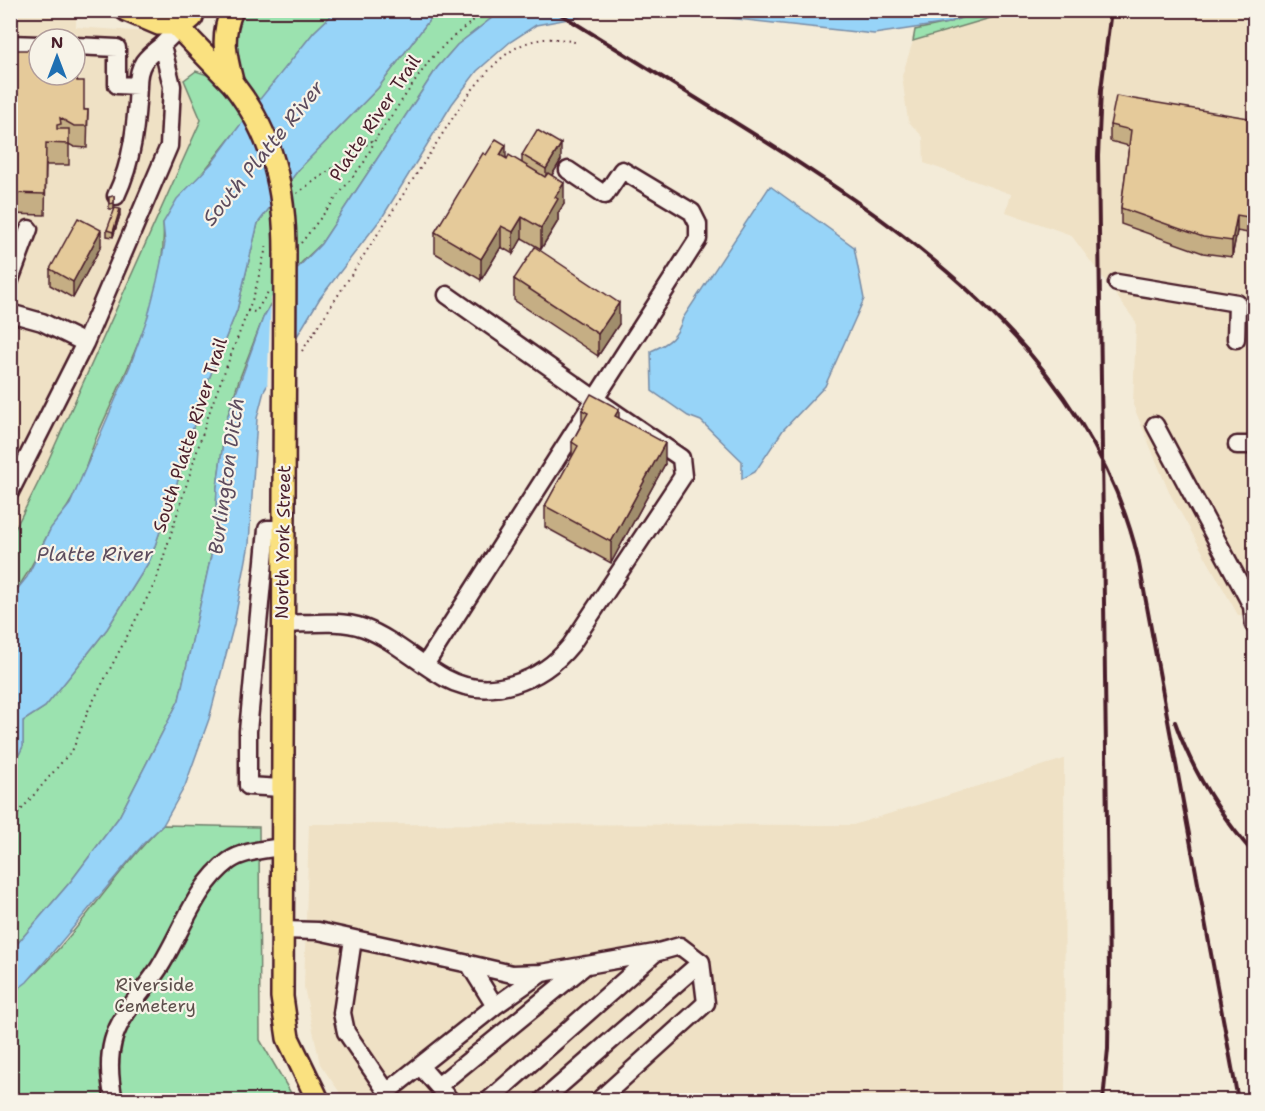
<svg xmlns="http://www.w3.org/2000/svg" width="1265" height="1111" viewBox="0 0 1265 1111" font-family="'Shantell Sans',sans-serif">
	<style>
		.built { fill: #efe1c5; fill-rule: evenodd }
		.green { fill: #9be2af; stroke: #72806d; stroke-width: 1.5 }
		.water { fill: #97d4f8; stroke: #788ca6; stroke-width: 1.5 }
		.pier { fill: #f3ebd8 }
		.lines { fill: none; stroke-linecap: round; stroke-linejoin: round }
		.minor-casing { stroke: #4a1f2b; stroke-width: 21 }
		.major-casing { stroke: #4a1f2b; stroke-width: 26 }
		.path { stroke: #4a1f2b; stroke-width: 2; stroke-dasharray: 1.5 4.5; stroke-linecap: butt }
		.minor { stroke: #f7f3e8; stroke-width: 16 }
		.major { stroke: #fae180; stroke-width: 21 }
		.rail { stroke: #4a1f2b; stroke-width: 4 }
		.major-bridge-casing { stroke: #4a1f2b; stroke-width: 26; stroke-linecap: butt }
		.major-bridge { stroke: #fae180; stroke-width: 21 }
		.wall { fill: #c5ae84; stroke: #4a1f2b; stroke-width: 1.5 }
		.shaded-wall { fill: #a08d6c; stroke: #4a1f2b; stroke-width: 1.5 }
		.building { fill: #e5ca9a; stroke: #4a1f2b; stroke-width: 1.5 }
		.labels { text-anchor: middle; stroke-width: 4.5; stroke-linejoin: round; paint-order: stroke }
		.street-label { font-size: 18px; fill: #4a1f2b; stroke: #f7f3e8 }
		.park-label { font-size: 18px; fill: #5e504c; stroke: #f7f3e8 }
		.water-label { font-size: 20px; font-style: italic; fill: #5d4c5e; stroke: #f7f3e8 }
	</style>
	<rect width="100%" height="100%" fill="#f3ebd8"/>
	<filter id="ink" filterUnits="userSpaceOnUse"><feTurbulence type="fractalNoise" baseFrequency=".0167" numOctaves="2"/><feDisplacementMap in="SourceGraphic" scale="12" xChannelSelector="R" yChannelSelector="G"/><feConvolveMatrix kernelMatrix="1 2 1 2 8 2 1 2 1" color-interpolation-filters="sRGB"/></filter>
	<g filter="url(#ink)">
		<path class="built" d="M 1014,11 L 1254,11 L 1254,615 L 1238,615 L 1169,492 L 1133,405 L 1136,322 L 1071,235 L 1006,212 L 1011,194 L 924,163 L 923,137 L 908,121 L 902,76 L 913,41 Z
			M 11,15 L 76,16 L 76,27 L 164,33 L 201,119 L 39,481 L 11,537 ZM 39,39 L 75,39 L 75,75 L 39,75 Z
			M 1064,759 L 1065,1100 L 345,1100 L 320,1064 L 304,987 L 309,824 L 853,825 Z"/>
		<path class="green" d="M 240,11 L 336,11 L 314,32 L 163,223 C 168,295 125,372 97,436 C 88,458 82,484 69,504 C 64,513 56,521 50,530 C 37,554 28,576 11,597 L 11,537 L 39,481 L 201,120 L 184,80 L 196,71 L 233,84 L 230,48 Z
			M 436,11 L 501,11 L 457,45 L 437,68 L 321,244 L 302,262 L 273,299 L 263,318 L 239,380 L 226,421 L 217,487 L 215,538 L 179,700 L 119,817 L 71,881 L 11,951 L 10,772 L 23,746 L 23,721 L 45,707 L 78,666 L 107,629 L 150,560 L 180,474 L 202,396 L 237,310 L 258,223 L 299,169 L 378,88 Z
			M 978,11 L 1014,11 L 913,41 L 915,30 L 948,23 Z
			M 163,825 L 259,827 L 260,1040 L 295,1100 L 11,1100 L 11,994 C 71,948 109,877 163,825 Z"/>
		<path class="water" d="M 336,11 L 436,11 L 378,88 L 299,169 L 258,223 L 237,310 L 202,396 L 180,474 L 150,560 L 107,629 L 78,666 L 45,707 L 23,721 L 23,746 L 11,772 L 11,597 L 27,577 L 51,528 L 70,504 L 130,366 L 148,316 L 157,281 L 165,243 L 163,223 L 177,199 L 212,163 L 252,109 L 314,32 Z
			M 501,11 L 612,11 L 536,25 L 510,42 L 477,71 L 452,104 L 383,216 L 320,298 L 264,391 L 257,418 L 249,544 L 234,624 L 209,719 L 185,786 L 163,825 L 143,844 L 46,960 L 27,982 L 11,994 L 11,951 L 71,881 L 119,817 L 179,700 L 215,538 L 217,487 L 226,421 L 263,318 L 284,282 L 321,244 L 437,68 L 457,45 Z
			M 665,11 L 978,10 L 978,11 L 948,23 L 874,34 Z
			M 770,186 L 854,247 L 864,299 L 825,386 L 783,430 L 755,472 L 742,479 L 742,461 L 701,421 L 688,416 L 652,391 L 651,351 C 670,343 677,337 683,318 Z"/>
		<path class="pier" d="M 295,265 L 297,345 L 267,390 L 271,298 Z"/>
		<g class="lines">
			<g class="minor-casing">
				<path id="minor" d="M 10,44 L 39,45
					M 75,46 L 117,48 L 117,85 L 138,86 C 136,125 133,160 116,196
					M 138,86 C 138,64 145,58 162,45
					M 10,280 L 29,229
					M 1117,283 L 1237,303 L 1236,339
					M 447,295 L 595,399 L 698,239 L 698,224 L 692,212 L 622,170 L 605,195 L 568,170
					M 10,313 L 42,322 L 85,343 L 169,146 L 172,86 L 162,45 L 179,28
					M 1155,425 L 1252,606 L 1254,625
					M 1237,445 L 1254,445
					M 10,492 L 85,343
					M 282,624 C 308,624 339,619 364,628 C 393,639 418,663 445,678 C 489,702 542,681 571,645 L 683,476 L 681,458 L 595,399 L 425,665
					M 281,788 L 248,786 L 248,731 L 267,529 L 283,529
					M 282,930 L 318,931 L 469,964 L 495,1006 L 387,1092 L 346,1032 L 342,1013 L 353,939
					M 469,964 L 512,974 L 541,973
					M 495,1006 L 542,973 L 655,953 L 680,946 L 701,962 L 706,1003 L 599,1100
					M 420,1066 L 450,1100
					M 438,1086 L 586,965
					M 114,1100 C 110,1082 108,1060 113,1041 C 120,1014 144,991 159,968 C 181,934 195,886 229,861 C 243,851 264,850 281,847
					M 489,1100 L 654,954
					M 543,1100 L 701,962"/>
			</g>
			<g class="major-casing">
				<path id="major" d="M 126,10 L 159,24 L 175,24
					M 174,10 L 175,24 L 233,84
					M 179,28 L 192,17 L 193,10
					M 232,81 C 225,54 221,36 232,10
					M 285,252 L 282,997 L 288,1038 L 318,1100"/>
			</g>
			<path class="path" d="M 297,193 L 376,138
				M 301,243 L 365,161 L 376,138 L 429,61 L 448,41 L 486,10
				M 247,311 L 256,312 L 268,292
				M 302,351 L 465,99 C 497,59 522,27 578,43
				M 10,823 L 73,749 L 88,711 L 156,581 L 211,407 L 254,295 L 267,244"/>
			<use href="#minor" class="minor"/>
			<use href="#major" class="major"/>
			<path class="rail" d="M 554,10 C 612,46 670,82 728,118 C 899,224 1088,350 1138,558 L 1238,1100
				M 1175,722 C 1193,773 1219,814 1254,854
				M 1103,1100 L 1108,1049 L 1109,974 L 1098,156 L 1101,90 L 1111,10"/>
			<g class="major-bridge-casing">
				<path id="major-bridge" d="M 233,84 C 273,135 285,189 285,252"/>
			</g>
			<use href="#major-bridge" class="major-bridge"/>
		</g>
		<path class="wall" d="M 10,50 L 78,81 L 84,110 L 88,110 L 87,148 L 74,147 L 69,144 L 69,165 L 46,165 L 45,215 L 10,214 L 10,183 L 16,183 L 16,124 L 10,124 Z
			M 1254,119 L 1254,234 L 1237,231 L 1232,257 L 1203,253 L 1121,224 L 1121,208 L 1129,146 L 1110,141 L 1110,125 Z
			M 486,155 L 506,158 L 522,163 L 522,155 L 561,160 L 552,175 L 564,204 L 558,213 L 558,221 L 541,249 L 522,238 L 513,254 L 501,247 L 481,280 L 435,253 L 435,232 Z
			M 114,196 L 114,209 L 109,209 L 109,197 Z
			M 120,215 L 113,237 L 107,236 L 107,230 Z
			M 101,246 L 73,298 L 50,285 L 50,269 Z
			M 514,279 L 619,324 L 598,356 L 514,300 Z
			M 582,410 L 619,418 L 665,464 L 611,563 L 545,527 L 545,506 L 572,457 L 572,442 L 582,423 Z"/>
		<path class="shaded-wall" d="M 561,144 L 561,160 L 546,185 L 546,169 Z
			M 506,145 L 506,167 L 500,155 Z
			M 564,183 L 564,204 L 558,213 L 558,221 L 541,249 L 541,228 L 555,197 Z
			M 120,209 L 120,215 L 113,237 L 113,232 Z
			M 1237,215 L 1237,231 L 1232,257 L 1232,241 Z
			M 522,217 L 522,238 L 513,254 L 513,232 Z
			M 501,226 L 501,247 L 481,280 L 481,259 Z
			M 101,230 L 101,246 L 73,298 L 73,282 Z
			M 619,303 L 619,324 L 598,356 L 598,334 Z
			M 13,346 L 13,367 L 10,377 L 10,356 Z
			M 619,409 L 619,430 L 615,416 Z
			M 665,443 L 665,464 L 611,563 L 611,542 Z"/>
		<path class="building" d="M 75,41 L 78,41 L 77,81 L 84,81 L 84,110 L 88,110 L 87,126 L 74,126 L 60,118 L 61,124 L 57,125 L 57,129 L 69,129 L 69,144 L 46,143 L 45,194 L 10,193 L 10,183 L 16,183 L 17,103 L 10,103 L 10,50 L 39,50 L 39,75 L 75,75 Z
			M 1116,96 L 1254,119 L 1254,218 L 1237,215 L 1232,241 L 1203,237 L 1121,208 L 1131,130 L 1110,125 Z
			M 537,130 L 561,144 L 546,169 L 522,155 Z
			M 496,139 L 506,145 L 500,155 L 507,159 L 509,155 L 545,177 L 548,173 L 564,183 L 555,197 L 558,199 L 541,228 L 522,217 L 513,232 L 501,226 L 481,259 L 435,232 L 483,153 L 486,155 Z
			M 114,196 L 114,203 L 109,204 L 109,197 Z
			M 115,208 L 120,209 L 113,232 L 107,230 Z
			M 78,218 L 101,230 L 73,282 L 50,269 Z
			M 535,247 L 619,303 L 598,334 L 514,279 Z
			M 10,345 L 13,346 L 10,356 Z
			M 591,394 L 619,409 L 615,416 L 665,443 L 611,542 L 545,506 L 578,446 L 572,442 L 588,413 L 582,410 Z"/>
	</g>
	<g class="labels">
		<g class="street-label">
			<text transform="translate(375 118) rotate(-56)" y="6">Platte River Trail</text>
			<text transform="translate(190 435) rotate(-72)" y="6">South Platte River Trail</text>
			<text transform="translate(283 542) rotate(-89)" y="6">North York Street</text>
		</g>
		<g class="park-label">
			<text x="155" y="991">Riverside<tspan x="155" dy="21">Cemetery</tspan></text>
		</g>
		<g class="water-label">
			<text transform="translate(263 153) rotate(-51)" y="7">South Platte River</text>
			<text transform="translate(226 476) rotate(-82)" y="7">Burlington Ditch</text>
			<text x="95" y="561">Platte River</text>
		</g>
	</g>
	<rect width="1265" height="1111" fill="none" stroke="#f7f3e8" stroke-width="36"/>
	<rect x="18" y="18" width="1229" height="1075" fill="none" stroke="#4a1f2b" stroke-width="2" filter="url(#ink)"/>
	<g transform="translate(57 57)"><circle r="28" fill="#f7f3e8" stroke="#b29e9c" stroke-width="1.5"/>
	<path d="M0-4.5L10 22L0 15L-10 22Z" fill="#1f6fb2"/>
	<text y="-9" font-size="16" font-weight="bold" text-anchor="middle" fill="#4a1f2b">N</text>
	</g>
</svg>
